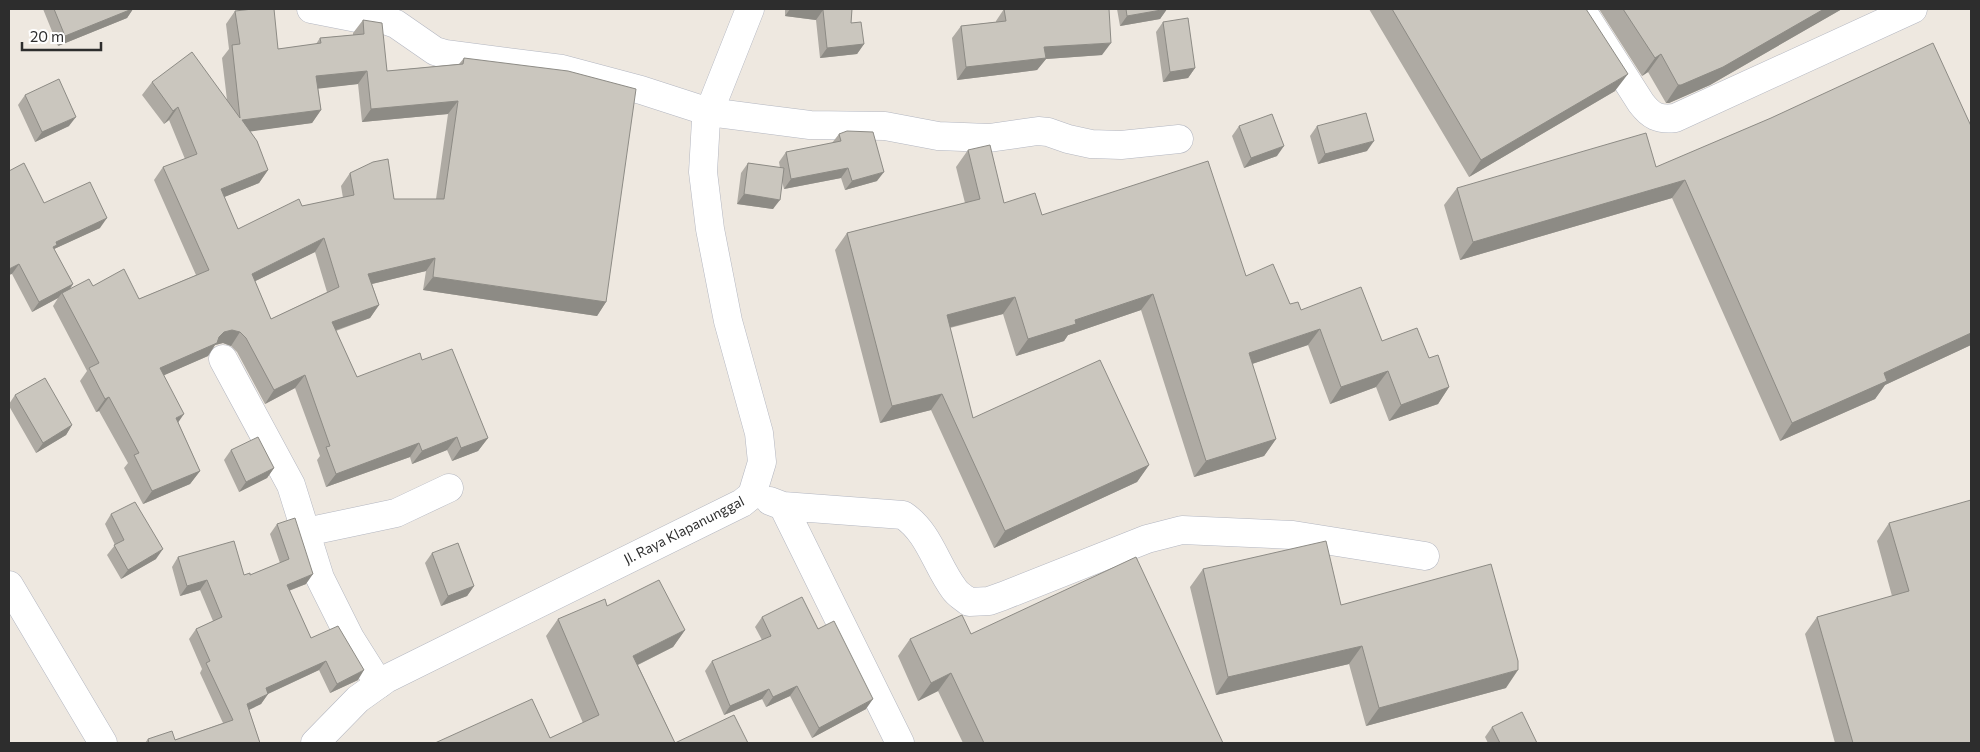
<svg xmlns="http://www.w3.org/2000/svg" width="1980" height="752" viewBox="0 0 1980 752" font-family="Commissioner,sans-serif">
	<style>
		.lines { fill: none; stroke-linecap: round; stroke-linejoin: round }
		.minor-casing { stroke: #b3b6c0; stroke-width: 29 }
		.tertiary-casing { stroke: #b3b6c0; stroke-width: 29 }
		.minor { stroke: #fff; stroke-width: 28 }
		.tertiary { stroke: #fff; stroke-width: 28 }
		.wall { fill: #aeaaa3; fill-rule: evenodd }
		.shaded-wall { fill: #8d8b85 }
		.building { fill: #cac6be; stroke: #8d8b85; fill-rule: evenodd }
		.labels { text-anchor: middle; stroke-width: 5; stroke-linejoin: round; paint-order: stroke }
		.street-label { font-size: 14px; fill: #2d2d2d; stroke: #fff }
	</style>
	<rect width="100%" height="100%" fill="#eee8e0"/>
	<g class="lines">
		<g class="minor-casing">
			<path id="minor" d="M 311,9 L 372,21 L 385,20 L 396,24 L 435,51 L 445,54 L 562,69 L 641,90 L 709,112 L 810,125 L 885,126 L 938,136 L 989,138 L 1038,131 L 1048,132 L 1068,139 L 1091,144 L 1121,145 L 1179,139
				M 1581,9 L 1641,103 C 1651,116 1658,120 1675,118 L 1913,9
				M 223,359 L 291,485 L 320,578 L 350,638 L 379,684
				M 770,501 L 783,506 L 900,743
				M 783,506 L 903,515 C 929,532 936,565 954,589 C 957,594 964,598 969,602 L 989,601 L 1003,596 L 1147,539 L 1182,530 L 1293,535 L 1425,556
				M 306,532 L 396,513 L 449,488
				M 9,585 L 103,743"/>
		</g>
		<g class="tertiary-casing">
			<path id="tertiary" d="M 315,743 L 358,699 L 386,679 L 742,503 L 752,495 L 762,462 L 759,433 L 728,321 L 710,229 L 703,172 L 706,120 L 750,9"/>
		</g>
		<use href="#minor" class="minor"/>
		<use href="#tertiary" class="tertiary"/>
	</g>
	<path class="wall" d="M 43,9 L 133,9 L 127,18 L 58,46 Z
		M 785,9 L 852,9 L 851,23 L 864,44 L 857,54 L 820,58 L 816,20 L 785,16 Z
		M 1004,9 L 1102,55 L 1046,59 L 1037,70 L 957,80 L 952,38 L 961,26 L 996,22 L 996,21 Z
		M 1117,9 L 1167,9 L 1160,19 L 1120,26 Z
		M 1369,9 L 1586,9 L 1615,91 L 1469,177 Z
		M 1599,9 L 1842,9 L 1710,85 L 1669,103 L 1666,103 L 1648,72 L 1642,76 Z
		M 235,11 L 278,49 L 316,44 L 320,38 L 353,35 L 353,33 L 363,20 L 387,71 L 459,64 L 464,58 L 606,302 L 597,316 L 423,290 L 426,271 L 372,284 L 379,305 L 370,318 L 336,331 L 357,377 L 422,360 L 488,438 L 478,451 L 452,461 L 447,450 L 412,464 L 410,457 L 326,487 L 317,460 L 320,456 L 295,388 L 265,404 L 237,352 L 231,346 L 223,343 L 215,345 L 208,356 L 164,375 L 178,422 L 200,471 L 190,484 L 143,504 L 124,468 L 128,463 L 99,411 L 96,412 L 80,381 L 87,371 L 53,306 L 58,298 L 32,312 L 12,274 L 44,203 L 100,228 L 54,249 L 73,284 L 70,289 L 93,286 L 139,299 L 196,275 L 154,180 L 163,167 L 185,159 L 169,120 L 164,124 L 142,95 L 152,82 L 227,100 L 222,58 L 229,49 L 226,24 ZM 358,84 L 362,122 L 448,114 L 436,199 L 394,199 L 350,173 L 341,186 L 343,198 L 302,206 L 238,229 L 224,197 L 259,183 L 268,170 L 250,131 L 312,123 L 321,110 L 318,88 ZM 315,252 L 327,292 L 271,319 L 255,281 Z
		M 1163,22 L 1195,68 L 1188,78 L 1163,82 L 1156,32 Z
		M 25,95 L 69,126 L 35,142 L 18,105 Z
		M 1239,126 L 1277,156 L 1244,168 L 1232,136 Z
		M 1317,126 L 1367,151 L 1318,164 L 1310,136 Z
		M 1971,126 L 1971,345 L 1885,385 L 1875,399 L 1780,441 L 1672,198 L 1460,260 L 1444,205 L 1457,188 L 1656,167 Z
		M 839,134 L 877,181 L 845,190 L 841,178 L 784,189 L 782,181 L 773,209 L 737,204 L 741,173 L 748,163 L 780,168 L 779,162 L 786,152 L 832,143 Z
		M 968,150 L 1004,203 L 1042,215 L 1246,276 L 1290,304 L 1301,310 L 1382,341 L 1429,358 L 1449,387 L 1438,404 L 1389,421 L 1376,387 L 1330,404 L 1308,345 L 1252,364 L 1276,439 L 1264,456 L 1194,477 L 1141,310 L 1068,335 L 1064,341 L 1016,356 L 1003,314 L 950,328 L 973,418 L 1149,465 L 1137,482 L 994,548 L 931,410 L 880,423 L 835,250 L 847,233 L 965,203 L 956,167 Z
		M 15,395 L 72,425 L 66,435 L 36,453 L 9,406 L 9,404 Z
		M 231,450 L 274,468 L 267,478 L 239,492 L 224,460 Z
		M 111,514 L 156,559 L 121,579 L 107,555 L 115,545 L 105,524 Z
		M 1889,523 L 1971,743 L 1835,743 L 1805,634 L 1817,617 L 1892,596 L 1877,541 Z
		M 277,524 L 306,584 L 289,591 L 311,638 L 358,680 L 330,693 L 319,670 L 268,694 L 261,704 L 249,710 L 260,743 L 145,743 L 148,739 L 175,740 L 223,723 L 200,673 L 202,669 L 189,639 L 196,629 L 213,621 L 200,590 L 180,596 L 172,567 L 178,557 L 244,575 L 250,575 L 280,563 L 270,534 Z
		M 432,553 L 474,586 L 467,596 L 441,606 L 425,563 Z
		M 1203,569 L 1341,605 L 1506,688 L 1366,726 L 1349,664 L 1216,695 L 1190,587 Z
		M 607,606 L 685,630 L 673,647 L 638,665 L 675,743 L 550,738 L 583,723 L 546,636 L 558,619 Z
		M 762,617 L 818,629 L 866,709 L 812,738 L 790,696 L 766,707 L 762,699 L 724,715 L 705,671 L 712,661 L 762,640 L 755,627 Z
		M 971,634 L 1223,743 L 963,743 L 938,691 L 918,701 L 898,656 L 910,639 Z
		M 1492,727 L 1537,743 L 1488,743 L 1485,737 Z"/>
	<path class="shaded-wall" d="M 132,9 L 133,9 L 127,18 L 58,46 L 65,36 Z
		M 790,9 L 814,9 L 823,10 L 816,20 L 785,16 Z
		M 1167,9 L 1160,19 L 1120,26 L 1127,16 Z
		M 1824,9 L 1842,9 L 1710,85 L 1669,103 L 1666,103 L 1678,85 Z
		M 1111,43 L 1102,55 L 1046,59 L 1037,70 L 957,80 L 966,67 L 1044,47 Z
		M 864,44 L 857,54 L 820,58 L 827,48 Z
		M 1661,54 L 1648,72 L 1642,76 L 1655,58 Z
		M 1195,68 L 1188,78 L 1163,82 L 1170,72 Z
		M 367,71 L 358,84 L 307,90 L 316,76 Z
		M 1628,74 L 1615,91 L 1469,177 L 1481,160 Z
		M 458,101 L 448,114 L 362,122 L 371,109 Z
		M 178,107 L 169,120 L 164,124 L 173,111 Z
		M 321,110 L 312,123 L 233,134 L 242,120 Z
		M 76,117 L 69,126 L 35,142 L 42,132 Z
		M 1374,141 L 1367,151 L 1318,164 L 1325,154 Z
		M 1284,146 L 1277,156 L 1244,168 L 1251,158 Z
		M 848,168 L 841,178 L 784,189 L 791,179 Z
		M 268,170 L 259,183 L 212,202 L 221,189 Z
		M 884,172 L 877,181 L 845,190 L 852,181 Z
		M 1685,180 L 1672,198 L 1460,260 L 1473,242 Z
		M 744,194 L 780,200 L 773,209 L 737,204 Z
		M 107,218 L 100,228 L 54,249 L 50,254 L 56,242 Z
		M 324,238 L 315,252 L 243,287 L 252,274 Z
		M 435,258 L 426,271 L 359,287 L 368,274 Z
		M 19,264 L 12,274 L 9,275 L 9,269 Z
		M 433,277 L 606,302 L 597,316 L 423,290 Z
		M 73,284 L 66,294 L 62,293 L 58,298 L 32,312 L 39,302 Z
		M 1153,294 L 1141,310 L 1068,335 L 1064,341 L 1016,356 L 1028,339 L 1075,320 Z
		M 1015,297 L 1003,314 L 935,331 L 947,315 Z
		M 379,305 L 370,318 L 322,335 L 332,322 Z
		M 1320,329 L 1308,345 L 1237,369 L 1249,353 Z
		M 232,330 L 240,332 L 231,346 L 223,343 L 215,345 L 208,356 L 151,381 L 160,368 L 219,337 L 224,332 Z
		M 1971,333 L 1971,345 L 1885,385 L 1875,399 L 1780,441 L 1792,423 L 1884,373 Z
		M 1388,371 L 1376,387 L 1330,404 L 1341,387 Z
		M 305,375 L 295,388 L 265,404 L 274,390 Z
		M 1449,387 L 1438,404 L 1389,421 L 1401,405 Z
		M 942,394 L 931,410 L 880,423 L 892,406 Z
		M 109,397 L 99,411 L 96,412 L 105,399 Z
		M 184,414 L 175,427 L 176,418 Z
		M 72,425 L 66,435 L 36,453 L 43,443 Z
		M 457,437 L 447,450 L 412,464 L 422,451 Z
		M 488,438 L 478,451 L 452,461 L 461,448 Z
		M 1276,439 L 1264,456 L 1194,477 L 1206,461 Z
		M 419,443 L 410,457 L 326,487 L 336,474 Z
		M 1149,465 L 1137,482 L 994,548 L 1005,531 Z
		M 274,468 L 267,478 L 239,492 L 246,482 Z
		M 200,471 L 190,484 L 143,504 L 152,491 Z
		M 163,549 L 156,559 L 121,579 L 128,570 Z
		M 313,574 L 306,584 L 280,594 L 287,585 Z
		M 207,580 L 200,590 L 180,596 L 187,586 Z
		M 474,586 L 467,596 L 441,606 L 448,596 Z
		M 685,630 L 673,647 L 621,673 L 633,656 Z
		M 1362,646 L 1349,664 L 1216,695 L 1228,677 Z
		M 326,661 L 319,670 L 259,698 L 266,688 Z
		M 364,670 L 358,680 L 330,693 L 337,684 Z
		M 1518,670 L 1506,688 L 1366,726 L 1379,708 Z
		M 951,673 L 938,691 L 918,701 L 931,683 Z
		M 797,686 L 790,696 L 766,707 L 773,697 Z
		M 769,689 L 762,699 L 724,715 L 730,706 Z
		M 268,694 L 261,704 L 240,714 L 247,704 Z
		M 873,699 L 866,709 L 812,738 L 819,728 Z"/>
	<path class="building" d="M 54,9 L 132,9 L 65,36 Z
		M 253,9 L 274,9 L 278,49 L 321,43 L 320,38 L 364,34 L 363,20 L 382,23 L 387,71 L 463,64 L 464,58 L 568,71 L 636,89 L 606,302 L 433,277 L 435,258 L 368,274 L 379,305 L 332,322 L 357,377 L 420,353 L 422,360 L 452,349 L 488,438 L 461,448 L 457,437 L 422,451 L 419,443 L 336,474 L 326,447 L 330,446 L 305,375 L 274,390 L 246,338 L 240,332 L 232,330 L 224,332 L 219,337 L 217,343 L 160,368 L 184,414 L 176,418 L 200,471 L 152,491 L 134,455 L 139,453 L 109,397 L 105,399 L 89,368 L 99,363 L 62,293 L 89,279 L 93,286 L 124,269 L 139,299 L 209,270 L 163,167 L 197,154 L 178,107 L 173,111 L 152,82 L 192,52 L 240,118 L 232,45 L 240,44 L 235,11 ZM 367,71 L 371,109 L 458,101 L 444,199 L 394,199 L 388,159 L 373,162 L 350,173 L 354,195 L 302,206 L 299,199 L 238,229 L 221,189 L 268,170 L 257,141 L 242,120 L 321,110 L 316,76 ZM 324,238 L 339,287 L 271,319 L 252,274 Z
		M 814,9 L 852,9 L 851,23 L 861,22 L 864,44 L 827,48 L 823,10 Z
		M 1004,9 L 1109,9 L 1111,43 L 1044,47 L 1046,58 L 966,67 L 961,26 L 1006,21 Z
		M 1126,9 L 1167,9 L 1127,16 Z
		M 1392,9 L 1586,9 L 1628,74 L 1481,160 Z
		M 1623,9 L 1824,9 L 1723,67 L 1681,85 L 1678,85 L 1661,54 L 1655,58 Z
		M 1188,18 L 1195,68 L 1170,72 L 1163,22 Z
		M 1933,43 L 1971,126 L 1971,333 L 1884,373 L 1887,381 L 1792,423 L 1685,180 L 1473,242 L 1457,188 L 1646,133 L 1656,167 L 1771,118 Z
		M 59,79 L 76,117 L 42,132 L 25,95 Z
		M 1366,113 L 1374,141 L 1325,154 L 1317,126 Z
		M 1272,114 L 1284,146 L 1251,158 L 1239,126 Z
		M 847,131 L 873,132 L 884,172 L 852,181 L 848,168 L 791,179 L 786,152 L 841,141 L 839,134 Z
		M 990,145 L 1004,203 L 1035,193 L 1042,215 L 1208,161 L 1246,276 L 1273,264 L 1290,304 L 1298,302 L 1301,310 L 1361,287 L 1382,341 L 1417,328 L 1429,358 L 1438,355 L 1449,387 L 1401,405 L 1388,371 L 1341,387 L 1320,329 L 1249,353 L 1276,439 L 1206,461 L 1153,294 L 1075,320 L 1076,324 L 1028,339 L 1015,297 L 947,315 L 973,418 L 1100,360 L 1149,465 L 1005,531 L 942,394 L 892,406 L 847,233 L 980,199 L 968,150 Z
		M 24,163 L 44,203 L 90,182 L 107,218 L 56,242 L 57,245 L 53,247 L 73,284 L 39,302 L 19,264 L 9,269 L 9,171 Z
		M 748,163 L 784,168 L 780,200 L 744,194 Z
		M 45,378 L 72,425 L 43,443 L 15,395 Z
		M 258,437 L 274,468 L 246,482 L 231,450 Z
		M 1971,500 L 1971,743 L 1853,743 L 1817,617 L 1909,591 L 1889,523 Z
		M 135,502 L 163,549 L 128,570 L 114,545 L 124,540 L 111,514 Z
		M 295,518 L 313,574 L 287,585 L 311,638 L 338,626 L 364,670 L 337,684 L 326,661 L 266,688 L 268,694 L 247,704 L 260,743 L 149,743 L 148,739 L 172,731 L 175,740 L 233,720 L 206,663 L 210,661 L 196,629 L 222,617 L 207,580 L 187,586 L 178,557 L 234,541 L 244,575 L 250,573 L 250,575 L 289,559 L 277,524 Z
		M 1326,541 L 1341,605 L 1491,564 L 1518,661 L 1518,670 L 1379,708 L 1362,646 L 1228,677 L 1203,569 Z
		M 458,543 L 474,586 L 448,596 L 432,553 Z
		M 1136,557 L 1223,743 L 984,743 L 951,673 L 931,683 L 910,639 L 962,615 L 971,634 Z
		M 659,580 L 685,630 L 633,656 L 675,743 L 435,743 L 532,699 L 550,738 L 599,715 L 558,619 L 605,599 L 607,606 Z
		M 802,597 L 818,629 L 834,621 L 873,699 L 819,728 L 797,686 L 773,697 L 769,689 L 730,706 L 712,661 L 771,636 L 762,617 Z
		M 1522,712 L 1537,743 L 1500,743 L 1492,727 Z
		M 734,715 L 748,743 L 675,743 Z"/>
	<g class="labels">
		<g class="street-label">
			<text transform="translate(684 530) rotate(-27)" y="5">Jl. Raya Klapanunggal</text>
		</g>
	</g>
	<rect width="1980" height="752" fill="none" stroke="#2d2d2d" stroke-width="20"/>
	<path d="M22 42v8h79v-8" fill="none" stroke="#2d2d2d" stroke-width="2.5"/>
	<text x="30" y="42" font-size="15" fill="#2d2d2d" stroke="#ffffff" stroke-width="4" paint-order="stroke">20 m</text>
</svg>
